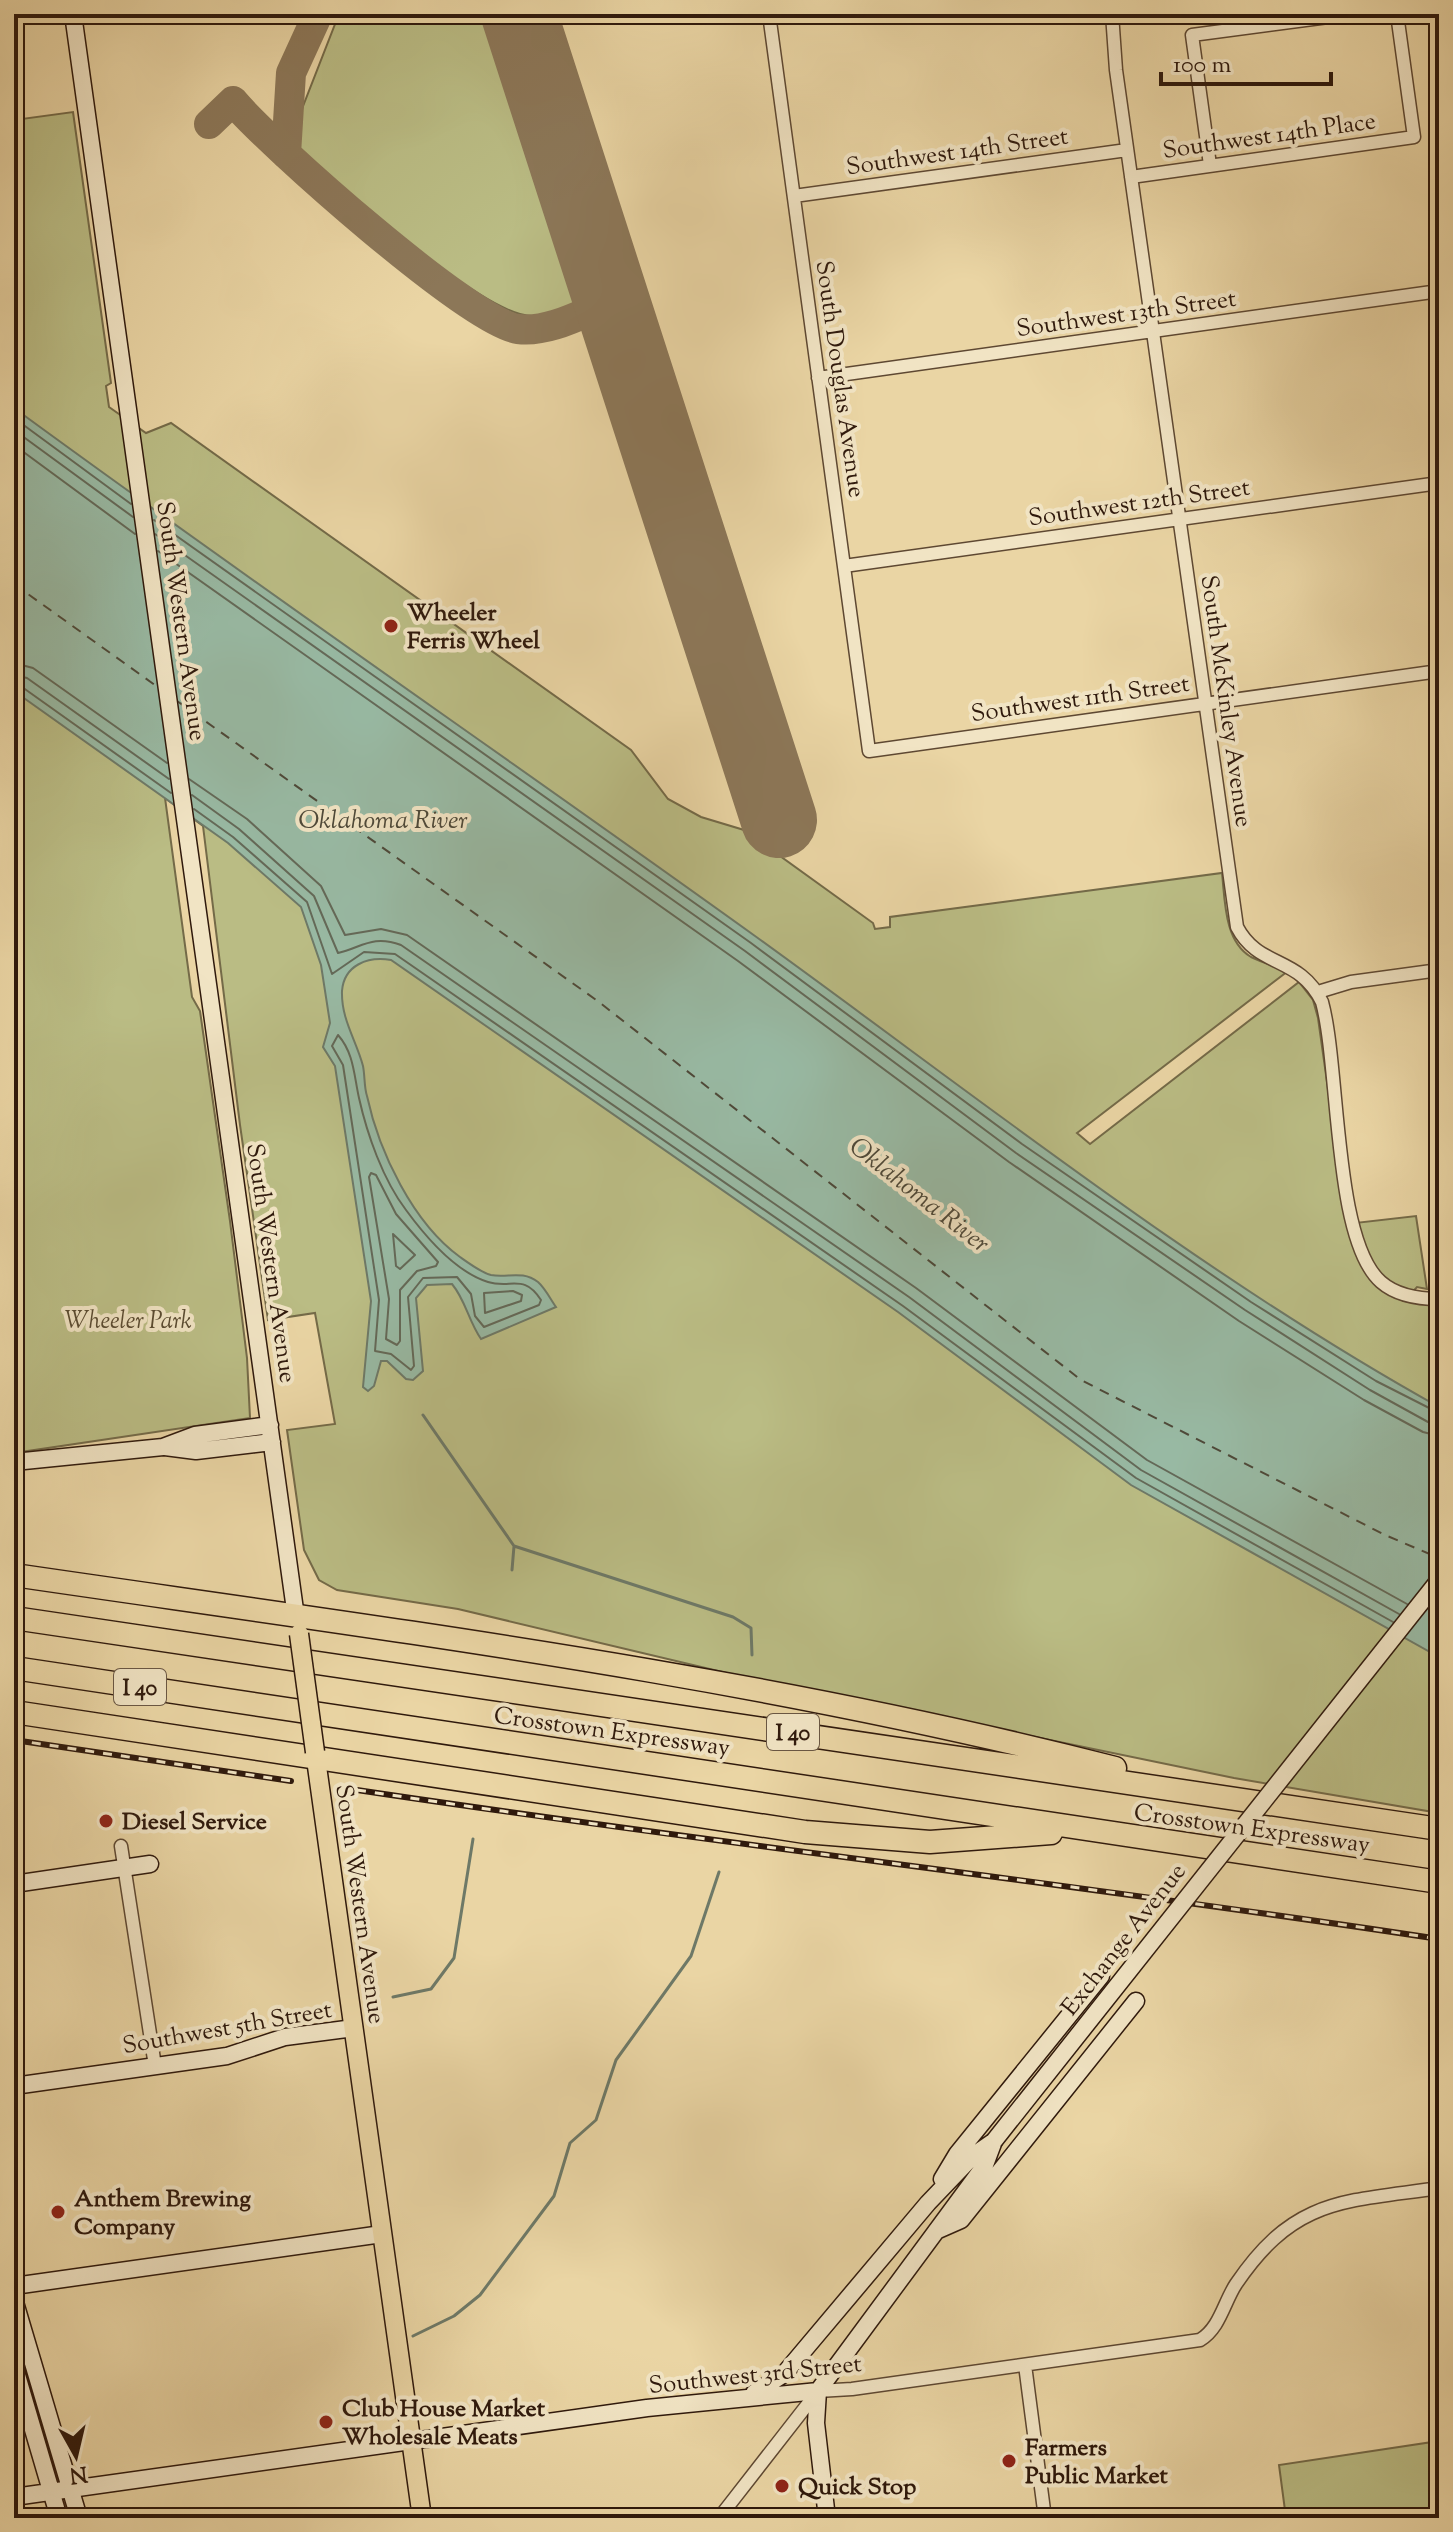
<svg xmlns="http://www.w3.org/2000/svg" width="1453" height="2532" viewBox="0 0 1453 2532" font-family="'Sorts Mill Goudy',serif">
	<style>
		.green { fill: #babc84; stroke: #746a48; stroke-width: 2 }
		.water { fill: #98b9a3; stroke: #6e7967; stroke-width: 2 }
		.lines { fill: none; stroke-linecap: round; stroke-linejoin: round }
		.shore { stroke: #646958; stroke-width: 2 }
		.stream { stroke: #6e7967; stroke-width: 3 }
		.ferry { stroke: #4e4939; stroke-width: 2; stroke-dasharray: 10 8; stroke-linecap: butt }
		.taxiway { stroke: #8c7758; stroke-width: 30 }
		.runway { stroke: #8c7758; stroke-width: 76 }
		.street-casing { stroke: #5e4832; stroke-width: 15 }
		.secondary-casing { stroke: #2f190c; stroke-width: 19 }
		.primary-casing { stroke: #2f190c; stroke-width: 21 }
		.highway-casing { stroke: #2f190c; stroke-width: 25 }
		.street { stroke: #f1e4c4; stroke-width: 12 }
		.secondary { stroke: #f1e4c4; stroke-width: 16 }
		.primary { stroke: #ead5a4; stroke-width: 18 }
		.highway { stroke: #ead5a4; stroke-width: 22 }
		.rail-casing { stroke: #2f190c; stroke-width: 6 }
		.rail { stroke: #f1e4c4; stroke-width: 3; stroke-dasharray: 9; stroke-linecap: butt }
		.secondary-bridge-casing { stroke: #2f190c; stroke-width: 19; stroke-linecap: butt }
		.primary-bridge-casing { stroke: #2f190c; stroke-width: 21; stroke-linecap: butt }
		.secondary-bridge { stroke: #f1e4c4; stroke-width: 16 }
		.primary-bridge { stroke: #ead5a4; stroke-width: 18 }
		.poi-dot { fill: #8f2418; stroke: #f1e4c4; stroke-width: 3 }
		.labels { text-anchor: middle; stroke-width: 8; stroke-linejoin: round; paint-order: stroke }
		.shield { fill: #f1e4c4; stroke: #695643; stroke-width: 2 }
		.shield-label { font-size: 22px; font-weight: bold; fill: #2f190c }
		.street-label { font-size: 24px; fill: #2f190c; stroke: #f1e4c4 }
		.poi-label { font-size: 24px; font-weight: bold; fill: #2f190c; stroke: #f1e4c4; text-anchor: start }
		.park-label { font-size: 24px; font-style: italic; fill: #594a30; stroke: #f1e4c4 }
		.water-label { font-size: 26px; font-style: italic; fill: #4e4939; stroke: #f1e4c4 }
	</style>
	<rect width="100%" height="100%" fill="#ead5a4"/>
	<filter id="stains"><feTurbulence type="fractalNoise" baseFrequency=".0025" numOctaves="4"/><feColorMatrix values="0 0 0 0 .2 0 0 0 0 .09 0 0 0 0 .02 0 0 0 .5 -.17"/></filter>
	<radialGradient id="worn" r=".72"><stop offset=".6" stop-color="#630" stop-opacity="0"/><stop offset="1" stop-color="#630" stop-opacity=".3"/></radialGradient>
	<path class="green" d="M 339,14 L 495,14 L 580,303 C 566,307 548,315 533,316 C 486,318 338,185 297,152 L 291,137 Z
		M 73,112 L 111,383 L 106,386 L 109,407 L 146,433 L 171,423 L 631,750 L 668,799 L 701,817 L 744,830 L 873,923 L 875,929 L 890,927 L 890,917 L 1222,873 C 1225,900 1224,941 1251,957 C 1263,963 1276,966 1288,971 L 1077,1133 L 1090,1144 L 1299,982 L 1313,1000 L 1318,1018 L 1347,1224 L 1416,1216 L 1427,1289 L 1417,1287 L 1404,1301 L 1439,1305 L 1439,1813 L 1234,1778 L 735,1675 L 458,1609 L 337,1590 L 319,1580 L 304,1550 L 287,1430 L 335,1424 L 315,1313 L 268,1320 L 240,1125 L 203,826 L 165,798 L 192,997 L 200,1011 L 230,1221 L 247,1358 L 250,1418 L 14,1453 L 14,120 Z
		M 1439,2441 L 1439,2518 L 1286,2518 L 1279,2465 Z"/>
	<path class="water" d="M 14,408 C 258,587 509,759 755,936 C 978,1097 1198,1273 1439,1407 L 1439,1657 L 1131,1485 L 898,1312 L 391,960 C 368,956 344,965 342,991 C 341,1019 356,1040 363,1066 C 365,1076 364,1087 367,1096 C 379,1152 413,1223 460,1257 C 467,1262 482,1273 491,1275 C 508,1278 522,1270 538,1282 C 545,1288 551,1300 556,1307 L 481,1339 C 468,1320 466,1301 452,1284 L 427,1285 L 416,1298 L 423,1371 L 413,1380 L 406,1379 L 387,1361 L 381,1361 L 374,1386 L 368,1391 L 363,1387 L 371,1301 L 335,1066 L 323,1047 L 330,1023 L 321,965 L 301,907 L 228,843 L 14,691 Z"/>
	<g class="lines">
		<path class="shore" d="M 14,418 L 131,504
			M 14,430 L 133,517
			M 14,445 L 135,534
			M 154,520 L 751,943 L 1022,1144 L 1251,1302 L 1376,1381 L 1439,1413
			M 155,534 L 745,951 L 1016,1153 L 1245,1310 L 1370,1390 L 1428,1422 L 1439,1424
			M 158,551 L 738,961 L 1009,1162 L 1239,1321 L 1364,1400 L 1423,1432 L 1439,1436
			M 14,663 L 33,668 L 167,763
			M 14,675 L 27,678 L 169,779
			M 14,685 L 22,687 L 171,793
			M 189,779 L 247,819 L 321,886 L 345,935 L 381,929 L 407,935 L 916,1288 L 1147,1460 L 1407,1604
			M 192,795 L 239,829 L 314,896 L 338,953 C 361,948 372,934 401,945 L 909,1297 L 1141,1470 L 1399,1614
			M 194,809 L 233,837 L 307,902 L 332,974 L 364,952 L 395,954 L 903,1306 L 1136,1478 L 1393,1622
			M 338,1035 C 354,1053 354,1076 359,1098 C 367,1134 383,1180 406,1210 C 425,1236 456,1272 488,1282 C 511,1289 524,1273 541,1300 L 539,1305 L 484,1327 L 475,1316 L 471,1294 L 457,1277 L 423,1278 L 408,1297 L 414,1366 L 411,1370 L 391,1354 L 375,1351 L 379,1300 L 343,1065 L 332,1046 Z
			M 371,1173 L 376,1175 L 396,1214 L 438,1262 L 436,1266 L 417,1271 L 400,1290 L 400,1341 L 397,1345 L 386,1339 L 389,1299 L 369,1177 Z
			M 393,1234 L 415,1255 L 400,1269 L 396,1266 Z
			M 513,1291 L 522,1295 L 521,1301 L 485,1313 L 484,1293 Z"/>
		<path class="stream" d="M 423,1415 L 514,1546 L 512,1570
			M 514,1546 L 733,1617 L 751,1628 L 752,1655
			M 393,1997 L 431,1989 L 454,1958 L 473,1839
			M 413,2336 L 454,2316 L 480,2295 L 554,2196 L 570,2143 L 596,2120 L 616,2060 L 691,1956 L 719,1872"/>
		<path class="ferry" d="M 14,584 L 159,688
			M 177,701 L 599,1002 L 1081,1380 L 1385,1535 L 1439,1558"/>
		<path class="taxiway" d="M 209,124 L 233,101 C 269,144 471,323 518,329 C 549,333 583,313 611,302
			M 286,154 L 291,73 L 318,14"/>
		<path class="runway" d="M 519,14 L 779,820"/>
		<g class="street-casing">
			<path id="street" d="M 769,14 L 869,751 L 1439,671
				M 1112,14 L 1116,70 L 1237,927 C 1259,969 1299,955 1322,1002 C 1340,1068 1333,1240 1381,1282 C 1397,1296 1419,1299 1439,1299
				M 1210,165 L 1192,35 L 1351,14
				M 1131,177 L 1414,137 L 1397,14
				M 794,196 L 1127,150
				M 818,378 L 1439,291
				M 844,566 L 1439,483
				M 1318,992 L 1351,982 L 1439,970
				M 121,1846 L 155,2066
				M 1025,2365 L 1045,2518
				M 719,2518 L 818,2391 L 852,2389 L 1200,2340 C 1220,2328 1224,2302 1236,2284 C 1295,2197 1344,2202 1439,2188"/>
		</g>
		<g class="secondary-casing">
			<path id="secondary" d="M 73,14 L 296,1617
				M 165,1447 L 196,1451 L 272,1442
				M 14,1462 L 163,1447 L 195,1435 L 270,1425
				M 14,1884 L 150,1864
				M 14,2086 L 227,2056 L 285,2037 L 354,2028
				M 942,2179 L 957,2154 L 1101,1976
				M 936,2231 L 961,2220 L 1136,2001
				M 14,2286 L 382,2234
				M 14,2299 L 79,2518
				M 14,2365 L 59,2518
				M 818,2391 L 985,2165 L 994,2141
				M 818,2391 L 816,2423 L 827,2518
				M 754,2393 L 784,2374 L 928,2203 L 974,2155 L 994,2141
				M 14,2497 L 647,2408 L 818,2391"/>
		</g>
		<g class="primary-casing">
			<path id="primary" d="M 315,1752 L 422,2518"/>
		</g>
		<g class="highway-casing">
			<path id="highway" d="M 14,1575 C 383,1629 754,1675 1115,1768
				M 14,1618 L 1439,1829
				M 14,1668 L 1439,1882
				M 14,1712 L 805,1832 L 930,1842 L 1051,1833"/>
		</g>
		<use href="#street" class="street"/>
		<use href="#secondary" class="secondary"/>
		<use href="#primary" class="primary"/>
		<use href="#highway" class="highway"/>
		<g class="rail-casing">
			<path id="rail" d="M 14,1740 L 291,1781
				M 357,1790 C 717,1844 1079,1884 1439,1939"/>
		</g>
		<use href="#rail" class="rail"/>
		<g class="secondary-bridge-casing">
			<path id="secondary-bridge" d="M 994,2141 L 1439,1580"/>
		</g>
		<g class="primary-bridge-casing">
			<path id="primary-bridge" d="M 299,1634 L 315,1752"/>
		</g>
		<use href="#secondary-bridge" class="secondary-bridge"/>
		<use href="#primary-bridge" class="primary-bridge"/>
	</g>
	<g class="poi-dot">
		<circle cx="391" cy="626" r="8"/>
		<circle cx="106" cy="1821" r="8"/>
		<circle cx="58" cy="2212" r="8"/>
		<circle cx="326" cy="2422" r="8"/>
		<circle cx="1009" cy="2461" r="8"/>
		<circle cx="782" cy="2486" r="8"/>
	</g>
	<g class="labels">
		<g class="shield">
			<rect x="114" y="1669" width="52" height="36" rx="6"/>
			<rect x="767" y="1714" width="52" height="36" rx="6"/>
		</g>
		<g class="shield-label">
			<text x="140" y="1695">I 40</text>
			<text x="793" y="1740">I 40</text>
		</g>
		<g class="street-label">
			<text transform="translate(1269 135) rotate(-8)" y="8">Southwest 14th Place</text>
			<text transform="translate(957 151) rotate(-8)" y="8">Southwest 14th Street</text>
			<text transform="translate(1126 313) rotate(-8)" y="8">Southwest 13th Street</text>
			<text transform="translate(841 379) rotate(82)" y="8">South Douglas Avenue</text>
			<text transform="translate(1139 502) rotate(-8)" y="8">Southwest 12th Street</text>
			<text transform="translate(182 621) rotate(82)" y="8">South Western Avenue</text>
			<text transform="translate(1080 698) rotate(-8)" y="8">Southwest 11th Street</text>
			<text transform="translate(1227 701) rotate(82)" y="8">South McKinley Avenue</text>
			<text transform="translate(272 1263) rotate(82)" y="8">South Western Avenue</text>
			<text transform="translate(612 1731) rotate(8)" y="8">Crosstown Expressway</text>
			<text transform="translate(1252 1828) rotate(8)" y="8">Crosstown Expressway</text>
			<text transform="translate(361 1904) rotate(82)" y="8">South Western Avenue</text>
			<text transform="translate(1123 1939) rotate(-52)" y="8">Exchange Avenue</text>
			<text transform="translate(227 2027) rotate(-10)" y="8">Southwest 5th Street</text>
			<text transform="translate(755 2374) rotate(-6)" y="8">Southwest 3rd Street</text>
		</g>
		<g class="poi-label">
			<text x="407" y="620">Wheeler<tspan x="407" dy="28">Ferris Wheel</tspan></text>
			<text x="122" y="1829">Diesel Service</text>
			<text x="74" y="2206">Anthem Brewing<tspan x="74" dy="28">Company</tspan></text>
			<text x="342" y="2416">Club House Market<tspan x="342" dy="28">Wholesale Meats</tspan></text>
			<text x="1025" y="2455">Farmers<tspan x="1025" dy="28">Public Market</tspan></text>
			<text x="798" y="2494">Quick Stop</text>
		</g>
		<g class="park-label">
			<text x="128" y="1328">Wheeler Park</text>
		</g>
		<g class="water-label">
			<text x="383" y="828">Oklahoma River</text>
			<text transform="translate(920 1194) rotate(38)" y="9">Oklahoma River</text>
		</g>
	</g>
	<rect width="1453" height="2532" fill="none" stroke="#ead5a4" stroke-width="48"/>
	<rect x="16" y="16" width="1421" height="2500" fill="none" stroke="#2f190c" stroke-width="4"/>
	<rect x="24" y="24" width="1405" height="2484" fill="none" stroke="#2f190c" stroke-width="2"/>
	<g transform="translate(76 2456) rotate(172)" stroke="#f1e4c4" stroke-width="6" paint-order="stroke">
	<path d="M0-6L14 30L0 20L-14 30Z" fill="#2f190c"/>
	<text y="-12" font-size="22" font-weight="bold" text-anchor="middle" fill="#2f190c">N</text>
	</g>
	<path d="M1161 72v12h170v-12" fill="none" stroke="#2f190c" stroke-width="4"/>
	<text x="1173" y="72" font-size="24" fill="#2f190c" stroke="#f1e4c4" stroke-width="6" paint-order="stroke">100 m</text>
	<rect width="100%" height="100%" filter="url(#stains)"/>
	<rect width="100%" height="100%" fill="url(#worn)"/>
</svg>
